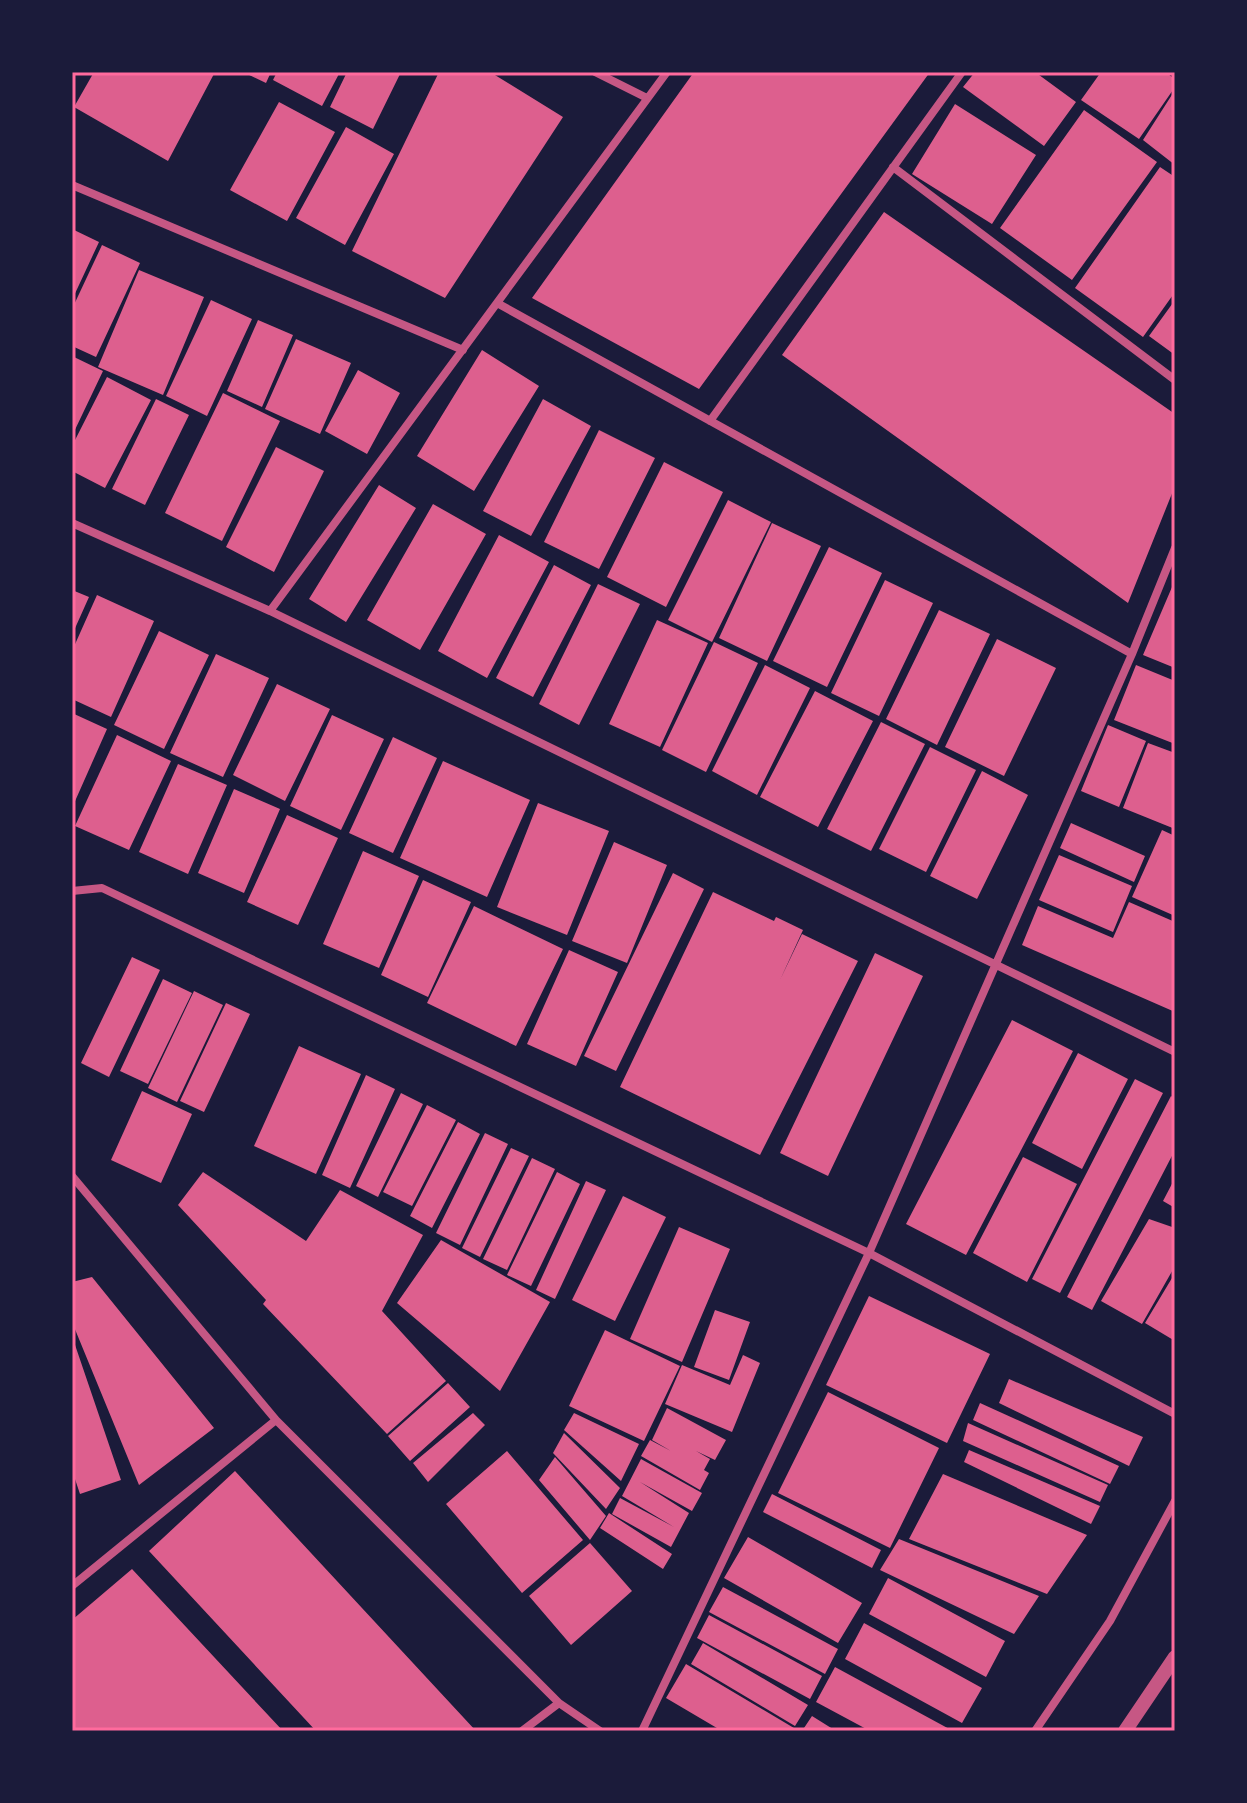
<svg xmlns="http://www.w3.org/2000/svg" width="1247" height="1803" viewBox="0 0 1247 1803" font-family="Signika,sans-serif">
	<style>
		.building { fill: #dd5f8e }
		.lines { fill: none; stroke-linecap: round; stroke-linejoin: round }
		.minor { stroke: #c65784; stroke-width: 8 }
		.tertiary { stroke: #c65784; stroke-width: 14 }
		.neatline { fill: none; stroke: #ff6b9d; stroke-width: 3 }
	</style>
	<rect width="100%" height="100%" fill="#1b1b3a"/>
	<path class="building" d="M 94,72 L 215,72 L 168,161 L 74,107 Z
		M 243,72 L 271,72 L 266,83 Z
		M 277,72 L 340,72 L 322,106 L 273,80 Z
		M 347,72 L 401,72 L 373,129 L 330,107 Z
		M 439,72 L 490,72 L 563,117 L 445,298 L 352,251 Z
		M 694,72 L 930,72 L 699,389 L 532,298 Z
		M 975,72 L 1035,72 L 1076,102 L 1044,146 L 963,87 Z
		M 1101,72 L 1165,72 L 1175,79 L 1175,87 L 1139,139 L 1081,100 Z
		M 1175,90 L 1175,165 L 1143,140 Z
		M 279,102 L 335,132 L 287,221 L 230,190 Z
		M 955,104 L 1036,155 L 992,224 L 912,174 Z
		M 1084,110 L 1157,162 L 1072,280 L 1000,228 Z
		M 346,127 L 394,154 L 345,245 L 296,218 Z
		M 1160,167 L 1175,177 L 1175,292 L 1143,337 L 1075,288 Z
		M 884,212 L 1175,414 L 1175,486 L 1128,603 L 782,355 Z
		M 72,229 L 99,242 L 72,300 Z
		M 102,245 L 140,263 L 96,357 L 72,346 L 72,309 Z
		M 139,270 L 204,297 L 163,395 L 98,367 Z
		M 211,300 L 252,319 L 207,416 L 166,396 Z
		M 1175,300 L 1175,355 L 1149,336 Z
		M 258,320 L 293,335 L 262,407 L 227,391 Z
		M 296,339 L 351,363 L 320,434 L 265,409 Z
		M 482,350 L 539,386 L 474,491 L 417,456 Z
		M 74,357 L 103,371 L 72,436 L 72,362 Z
		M 358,370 L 400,393 L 367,454 L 325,431 Z
		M 107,377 L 151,400 L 105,488 L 72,471 L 72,446 Z
		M 223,393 L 280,421 L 222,541 L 165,513 Z
		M 156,399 L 189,415 L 145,505 L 112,489 Z
		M 543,399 L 591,426 L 531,536 L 483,511 Z
		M 599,430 L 655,458 L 599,569 L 544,542 Z
		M 276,447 L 324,471 L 274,572 L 226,547 Z
		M 664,462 L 723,492 L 666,607 L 607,577 Z
		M 379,485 L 416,508 L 346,622 L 309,599 Z
		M 728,500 L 771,522 L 712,642 L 668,620 Z
		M 433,504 L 486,534 L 420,650 L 367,620 Z
		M 772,523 L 821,546 L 767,661 L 719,638 Z
		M 499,535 L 549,562 L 487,678 L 438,651 Z
		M 829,547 L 882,573 L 827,687 L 773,661 Z
		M 554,565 L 591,585 L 533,697 L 496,678 Z
		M 885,580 L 933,603 L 879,716 L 831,693 Z
		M 1175,580 L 1175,668 L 1143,655 Z
		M 598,584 L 640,604 L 579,725 L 539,704 Z
		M 72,590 L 89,597 L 72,635 Z
		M 97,595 L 154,621 L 111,717 L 72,699 L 72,651 Z
		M 939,610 L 990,634 L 937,745 L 886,719 Z
		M 657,620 L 708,643 L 660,747 L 609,724 Z
		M 159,631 L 209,655 L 164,749 L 114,725 Z
		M 997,639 L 1056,668 L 1004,776 L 945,747 Z
		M 714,642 L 758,663 L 706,772 L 662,750 Z
		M 216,654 L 269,678 L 223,777 L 170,753 Z
		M 765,665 L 810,688 L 757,795 L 712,771 Z
		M 1136,665 L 1175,681 L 1175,744 L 1114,720 Z
		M 277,684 L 330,709 L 285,801 L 233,775 Z
		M 815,691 L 873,721 L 818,827 L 760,797 Z
		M 72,713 L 107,729 L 72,808 Z
		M 332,715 L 384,739 L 341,830 L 290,806 Z
		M 881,722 L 925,744 L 871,851 L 827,829 Z
		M 1108,725 L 1146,741 L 1119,807 L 1081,791 Z
		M 117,735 L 171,761 L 129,850 L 75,826 Z
		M 393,737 L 437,758 L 393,853 L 349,833 Z
		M 1148,743 L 1175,753 L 1175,829 L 1123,808 Z
		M 930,747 L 976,770 L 926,872 L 879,849 Z
		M 443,761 L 530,800 L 487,897 L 400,858 Z
		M 178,764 L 227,785 L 188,874 L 139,852 Z
		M 982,771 L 1028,795 L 977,899 L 930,876 Z
		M 234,789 L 280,809 L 244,893 L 198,873 Z
		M 538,803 L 609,831 L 567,935 L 497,907 Z
		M 287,815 L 338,838 L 298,925 L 247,902 Z
		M 1071,823 L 1145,856 L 1134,882 L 1060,848 Z
		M 1162,830 L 1175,836 L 1175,916 L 1132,897 Z
		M 614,842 L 667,865 L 627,963 L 572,941 Z
		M 363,851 L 419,876 L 379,968 L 323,944 Z
		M 1059,855 L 1132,886 L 1113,932 L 1039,900 Z
		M 673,873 L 704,889 L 616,1071 L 584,1056 Z
		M 423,880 L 471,902 L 428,997 L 381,975 Z
		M 713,892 L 774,921 L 776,917 L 803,930 L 780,980 L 802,934 L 858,961 L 760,1155 L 620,1087 Z
		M 1129,902 L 1175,922 L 1175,1012 L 1022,945 L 1038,906 L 1113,938 Z
		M 474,906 L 563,949 L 516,1046 L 427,1003 Z
		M 569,950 L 618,972 L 576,1066 L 527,1044 Z
		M 875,953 L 923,976 L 828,1176 L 780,1153 Z
		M 132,957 L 160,970 L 109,1077 L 81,1063 Z
		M 163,979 L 192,993 L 148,1084 L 120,1071 Z
		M 194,991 L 223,1005 L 177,1102 L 148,1088 Z
		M 226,1003 L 250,1014 L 204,1112 L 180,1101 Z
		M 1012,1020 L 1073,1051 L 966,1255 L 906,1224 Z
		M 299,1046 L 361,1074 L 316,1174 L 254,1146 Z
		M 1078,1053 L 1128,1079 L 1082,1169 L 1032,1143 Z
		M 366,1075 L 395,1089 L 350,1188 L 322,1175 Z
		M 1135,1079 L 1163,1093 L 1060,1293 L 1032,1279 Z
		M 142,1091 L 192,1114 L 161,1183 L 111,1160 Z
		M 401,1093 L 423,1104 L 378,1197 L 356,1186 Z
		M 1171,1096 L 1175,1099 L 1175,1150 L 1092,1310 L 1067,1297 Z
		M 427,1105 L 456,1120 L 412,1206 L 383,1192 Z
		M 458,1122 L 480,1134 L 432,1228 L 410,1216 Z
		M 485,1133 L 508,1144 L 460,1245 L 436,1233 Z
		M 511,1148 L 529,1156 L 480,1257 L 462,1248 Z
		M 1023,1157 L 1077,1184 L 1027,1282 L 973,1253 Z
		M 532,1158 L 555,1169 L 507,1270 L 483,1259 Z
		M 203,1172 L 306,1241 L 340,1190 L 423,1235 L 382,1311 L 446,1381 L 387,1434 L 263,1304 L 266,1300 L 178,1205 Z
		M 557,1172 L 580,1184 L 531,1286 L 507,1275 Z
		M 1175,1178 L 1175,1208 L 1163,1201 Z
		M 586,1181 L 606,1190 L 555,1299 L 536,1290 Z
		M 623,1196 L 666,1217 L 615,1321 L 572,1300 Z
		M 1149,1219 L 1175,1228 L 1175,1266 L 1142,1324 L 1101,1301 Z
		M 679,1227 L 730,1249 L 682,1362 L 630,1339 Z
		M 441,1240 L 550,1302 L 500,1391 L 397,1303 Z
		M 1175,1273 L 1175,1341 L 1145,1323 Z
		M 92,1277 L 214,1428 L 139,1485 L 72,1322 L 72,1282 Z
		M 869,1296 L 990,1354 L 947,1443 L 826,1385 Z
		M 715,1310 L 750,1322 L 729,1380 L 694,1367 Z
		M 605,1330 L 680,1366 L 644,1441 L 569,1406 Z
		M 72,1336 L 121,1480 L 80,1494 L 72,1470 Z
		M 743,1355 L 760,1363 L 732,1432 L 665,1404 L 682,1365 L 730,1385 Z
		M 1009,1379 L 1143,1437 L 1129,1466 L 999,1403 Z
		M 448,1383 L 470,1407 L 410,1461 L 388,1436 Z
		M 828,1392 L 939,1448 L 890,1548 L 778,1493 Z
		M 980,1403 L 1119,1466 L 1110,1484 L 973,1420 Z
		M 667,1408 L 726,1440 L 715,1460 L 696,1451 L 710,1459 L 704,1470 L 709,1473 L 700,1490 L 641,1456 L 650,1440 L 671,1451 L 652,1440 Z
		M 473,1413 L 485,1425 L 428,1482 L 413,1463 Z
		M 574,1413 L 639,1444 L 621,1481 L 564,1430 Z
		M 968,1423 L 1108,1485 L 1100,1502 L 963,1441 Z
		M 564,1433 L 620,1488 L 606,1509 L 553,1453 Z
		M 969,1450 L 1100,1506 L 1091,1524 L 964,1462 Z
		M 507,1451 L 583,1540 L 522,1593 L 446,1504 Z
		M 555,1457 L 606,1516 L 590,1540 L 539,1480 Z
		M 641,1459 L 702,1493 L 692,1511 L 640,1482 L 689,1513 L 671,1547 L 612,1514 L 620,1498 L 674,1527 L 622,1496 Z
		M 235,1471 L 476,1731 L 316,1731 L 149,1551 Z
		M 943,1474 L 1087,1535 L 1047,1594 L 909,1539 Z
		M 772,1494 L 881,1550 L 872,1568 L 763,1512 Z
		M 609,1513 L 672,1554 L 663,1569 L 600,1528 Z
		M 748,1537 L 862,1603 L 838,1643 L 724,1578 Z
		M 899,1539 L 1039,1596 L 1014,1634 L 880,1570 Z
		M 590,1543 L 632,1591 L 571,1645 L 529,1596 Z
		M 132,1569 L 283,1731 L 72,1731 L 72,1620 Z
		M 888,1578 L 1005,1641 L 986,1677 L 869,1614 Z
		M 723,1587 L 838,1649 L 825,1674 L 709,1612 Z
		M 709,1615 L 822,1676 L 810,1699 L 697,1638 Z
		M 864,1623 L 982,1688 L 962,1723 L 845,1659 Z
		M 703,1643 L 808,1705 L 795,1726 L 691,1664 Z
		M 686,1664 L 799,1731 L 722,1731 L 666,1698 Z
		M 835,1667 L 953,1731 L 870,1731 L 816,1702 Z
		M 812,1716 L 836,1731 L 802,1731 Z"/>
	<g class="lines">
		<path class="minor" d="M 595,72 L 647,98
			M 893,167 L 1175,380
			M 72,185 L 463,350
			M 497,303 L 1132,654
			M 710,421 L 962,72
			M 72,523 L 270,611 L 1175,1052
			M 270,611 L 667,72
			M 72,891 L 102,888 L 869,1253 L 1175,1414
			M 72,1176 L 276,1420 L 559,1703 L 600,1731
			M 72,1586 L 276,1420
			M 522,1731 L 559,1703
			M 642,1731 L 869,1253 L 1132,654 L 1175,548
			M 1035,1731 L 1110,1621 L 1175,1501"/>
		<path class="tertiary" d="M 1125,1731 L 1175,1657"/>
	</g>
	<rect width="1247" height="1803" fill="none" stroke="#1b1b3a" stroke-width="148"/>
	<rect x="74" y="74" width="1099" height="1655" class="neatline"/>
</svg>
